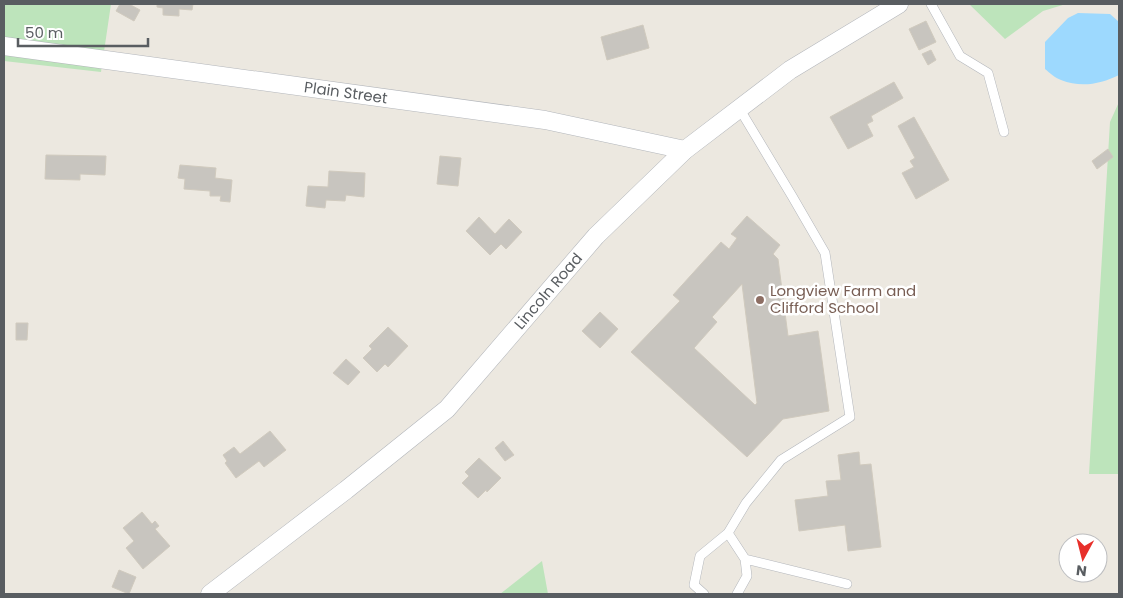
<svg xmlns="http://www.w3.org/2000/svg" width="1123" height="598" viewBox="0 0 1123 598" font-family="Poppins,sans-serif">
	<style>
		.green { fill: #bde4bb }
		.water { fill: #9dd9fe }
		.building { fill: #c8c5bf; stroke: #d0cabe; fill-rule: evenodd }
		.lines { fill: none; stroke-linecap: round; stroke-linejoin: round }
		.service-casing { stroke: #b3b6bb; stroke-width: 10 }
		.minor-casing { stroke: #b3b6bb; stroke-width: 19 }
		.service { stroke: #fff; stroke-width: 9 }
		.minor { stroke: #fff; stroke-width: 18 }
		.education-dot { fill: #8d6e63; stroke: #fff; stroke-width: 2 }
		.labels { text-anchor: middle; stroke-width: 5; stroke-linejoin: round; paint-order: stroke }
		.street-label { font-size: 15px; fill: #595d61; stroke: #fff }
		.education-label { font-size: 15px; fill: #785e54; stroke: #fff; text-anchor: start }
	</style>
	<rect width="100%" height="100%" fill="#ece8e0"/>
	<path class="green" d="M 4,4 L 111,4 L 101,72 L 4,61 Z
		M 969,4 L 1066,4 L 1043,11 L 1005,39 Z
		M 1119,102 L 1119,474 L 1089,474 L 1110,122 Z
		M 542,561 L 548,594 L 500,594 Z"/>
	<path class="water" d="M 1078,13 L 1110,14 L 1119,22 L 1119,75 C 1101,84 1081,88 1061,80 C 1055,78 1050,73 1045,69 L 1045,42 L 1068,18 Z"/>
	<path class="building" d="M 120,4 L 129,4 L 140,10 L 134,21 L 116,11 Z
		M 157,4 L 193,4 L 192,10 L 179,9 L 179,16 L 163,15 L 163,8 L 157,7 Z
		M 926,21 L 936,42 L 919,50 L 909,29 Z
		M 643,25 L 649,48 L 607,60 L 601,37 Z
		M 931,50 L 936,60 L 928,65 L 922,54 Z
		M 894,82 L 903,98 L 871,116 L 873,121 L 867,124 L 873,136 L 848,149 L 830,117 Z
		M 914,117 L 949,180 L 916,199 L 902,173 L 914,167 L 910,161 L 915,158 L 898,126 Z
		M 1108,149 L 1113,157 L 1097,169 L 1092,161 Z
		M 46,155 L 106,156 L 105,175 L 80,174 L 80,180 L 45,179 Z
		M 440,156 L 461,158 L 458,186 L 437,184 Z
		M 180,165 L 216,168 L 215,178 L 232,180 L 230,202 L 220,201 L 221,196 L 210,196 L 210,191 L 184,189 L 185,179 L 178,178 Z
		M 329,171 L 365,173 L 364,197 L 346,195 L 345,201 L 326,200 L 325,208 L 306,206 L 308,186 L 328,187 Z
		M 747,216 L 780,245 L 773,254 L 778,259 L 788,336 L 818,331 L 829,411 L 783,419 L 747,457 L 631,352 L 680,301 L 673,295 L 721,242 L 729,249 L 737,238 L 731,234 ZM 742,284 L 757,403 L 755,405 L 694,348 L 717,322 L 712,317 Z
		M 479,217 L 495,234 L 509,219 L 522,232 L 506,249 L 501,244 L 490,255 L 466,231 Z
		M 600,312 L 618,329 L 600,348 L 582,331 Z
		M 16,323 L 28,323 L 27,340 L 16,340 Z
		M 388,327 L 408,346 L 388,367 L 385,364 L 377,372 L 363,358 L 372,349 L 369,346 Z
		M 346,359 L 360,372 L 348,385 L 333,373 Z
		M 270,431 L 286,450 L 264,467 L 259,461 L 236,478 L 225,463 L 227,461 L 223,455 L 234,447 L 240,454 Z
		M 503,441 L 514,455 L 505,461 L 495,448 Z
		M 859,452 L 860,465 L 871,464 L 881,547 L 848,551 L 845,525 L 799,531 L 795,500 L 828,496 L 826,481 L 841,480 L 838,455 Z
		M 479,458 L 501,478 L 487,492 L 486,490 L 478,498 L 462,483 L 469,476 L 465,472 Z
		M 142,512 L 152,524 L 155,521 L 159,526 L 155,529 L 170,546 L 143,569 L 126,548 L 134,541 L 123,528 Z
		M 119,570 L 136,577 L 129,594 L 112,587 Z"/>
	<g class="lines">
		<g class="service-casing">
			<path id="service" d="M 931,4 L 960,56 L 988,73 L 1004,132
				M 728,533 L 745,559 L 747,576 L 737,594
				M 745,559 L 847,584
				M 704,594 L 694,585 L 700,556 L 728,533 L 746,503 L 781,460 L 850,417 L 825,253 L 792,196 L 739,108"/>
		</g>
		<g class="minor-casing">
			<g id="minor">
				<path id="s1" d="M 4,46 L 545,120 L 685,150"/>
				<path id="s2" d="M 210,594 L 346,490 L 447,409 L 596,236 L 685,150 L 790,70 L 899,4"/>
			</g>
		</g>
		<use href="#service" class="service"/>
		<use href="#minor" class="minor"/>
	</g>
	<circle class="education-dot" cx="760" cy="300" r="5"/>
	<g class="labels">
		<g class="street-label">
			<text dy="5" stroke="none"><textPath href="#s1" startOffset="345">Plain Street</textPath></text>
			<text dy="5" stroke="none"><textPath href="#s2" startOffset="456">Lincoln Road</textPath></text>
		</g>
		<g class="education-label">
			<text x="770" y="296">Longview Farm and<tspan x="770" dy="17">Clifford School</tspan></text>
		</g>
	</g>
	<rect width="1123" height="598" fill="none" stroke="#595d61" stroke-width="10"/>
	<g transform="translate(1083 558) rotate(187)"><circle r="24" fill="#ffffff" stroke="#bdbec0"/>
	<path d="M0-4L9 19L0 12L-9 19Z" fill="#e72f2a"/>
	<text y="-8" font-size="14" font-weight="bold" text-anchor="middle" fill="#595d61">N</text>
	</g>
	<path d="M18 38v8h130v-8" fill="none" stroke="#595d61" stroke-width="2.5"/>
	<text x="25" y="38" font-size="15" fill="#595d61" stroke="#ffffff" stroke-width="4" paint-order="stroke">50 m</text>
</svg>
